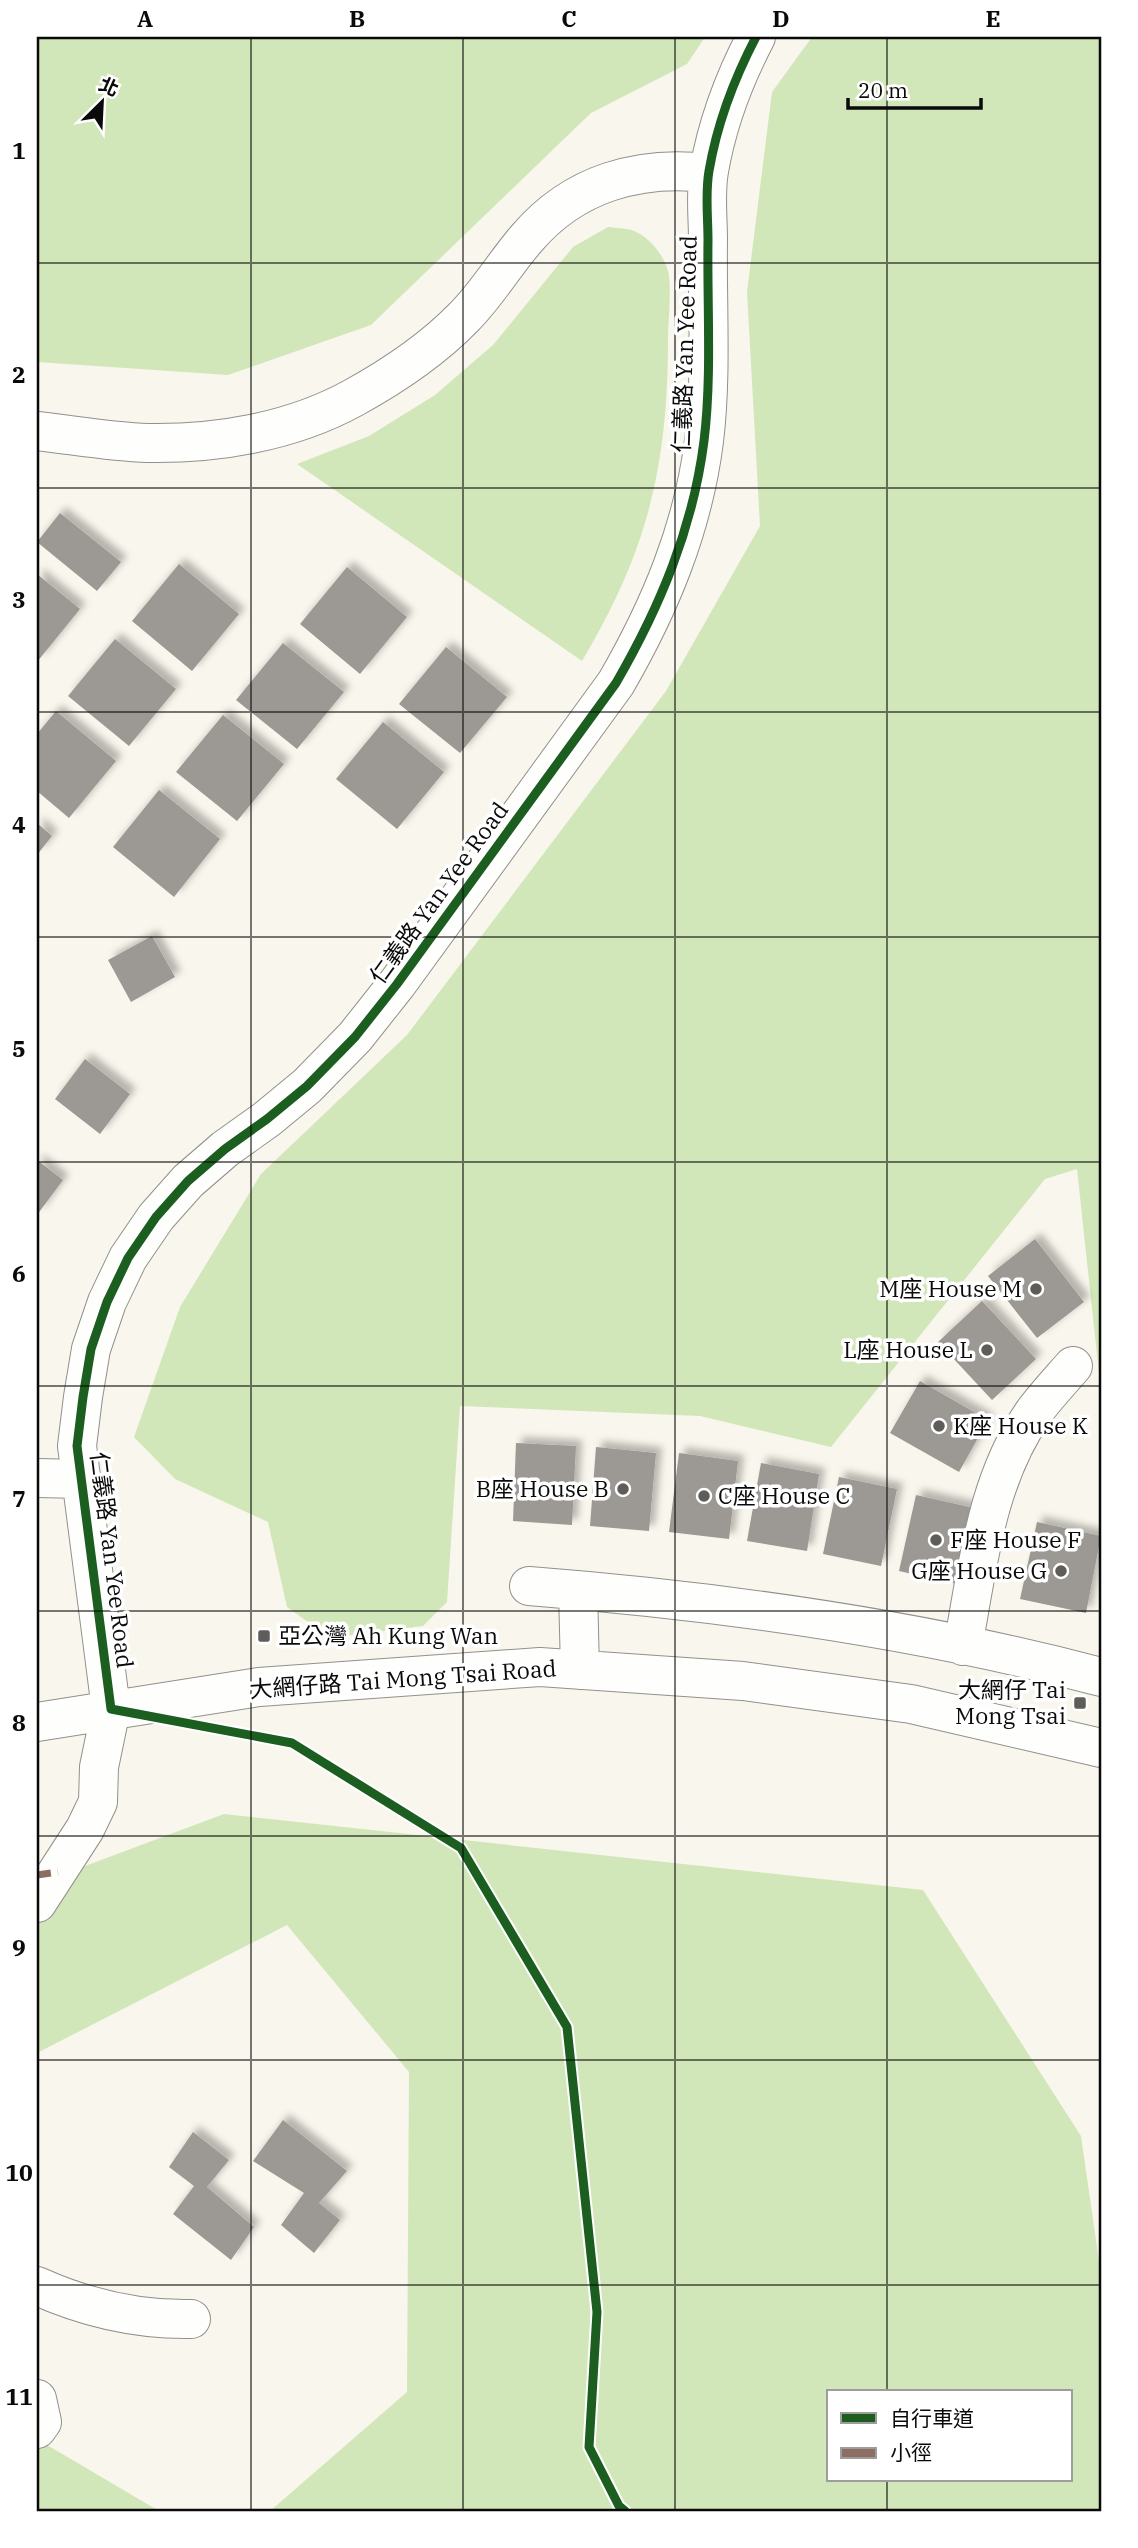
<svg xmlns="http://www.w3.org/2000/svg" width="1138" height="2548" viewBox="0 0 1138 2548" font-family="'IBM Plex Serif','Noto Sans TC',serif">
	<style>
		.forest { fill: #d2e7b9; fill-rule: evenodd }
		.building { fill: #9c9893; filter: url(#shadow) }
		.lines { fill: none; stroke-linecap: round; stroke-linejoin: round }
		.minor-casing { stroke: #92908c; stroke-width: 40 }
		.minor { stroke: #fefefc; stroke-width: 38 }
		.quiet { stroke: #8d6e63; stroke-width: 7; stroke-dasharray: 14 7; stroke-linecap: butt }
		.cycleway-casing { stroke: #fff; stroke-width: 13 }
		.cycleway { stroke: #1b5e20; stroke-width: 9 }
		.grid { fill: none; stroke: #0a0a0a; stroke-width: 2; stroke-opacity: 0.55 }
		.poi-dot { fill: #5e5d59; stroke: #fff; stroke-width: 2.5 }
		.labels { text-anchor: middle; stroke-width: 7; stroke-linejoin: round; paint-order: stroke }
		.street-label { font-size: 23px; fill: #0a0a0a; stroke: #fff }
		.poi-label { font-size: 23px; fill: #0a0a0a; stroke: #fff; text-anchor: end }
		.neatline { fill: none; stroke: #0a0a0a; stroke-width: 2.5 }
		.grid-label { font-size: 23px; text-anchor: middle; font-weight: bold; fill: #0a0a0a }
	</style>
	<defs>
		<filter id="shadow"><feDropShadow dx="6" dy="-6" stdDeviation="3.5" flood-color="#0004"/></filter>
	</defs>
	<rect width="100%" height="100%" fill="#f9f6ed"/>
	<path class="forest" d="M 37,37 L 705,37 L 687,64 L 591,113 L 371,325 L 228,375 L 37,362 Z
		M 812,37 L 1101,37 L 1101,1392 L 1077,1169 L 1045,1179 L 831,1447 L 700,1416 L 460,1406 L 447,1602 L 423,1626 L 330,1638 L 287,1607 L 268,1522 L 175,1479 L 134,1437 L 180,1307 L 261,1174 L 407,1035 L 666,691 L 760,526 L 747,292 L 772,92 Z
		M 608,227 C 616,228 627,228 634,231 C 649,237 664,255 668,271 C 672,286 668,323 668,340 C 668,467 647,552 582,661 L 297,464 L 369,436 L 435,395 L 493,345 L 573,247 Z
		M 224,1814 L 923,1890 L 1081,2136 L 1101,2275 L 1101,2511 L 270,2511 L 407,2392 L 409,2072 L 287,1925 L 37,2053 L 37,1884 ZM 828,2392 L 1070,2392 L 1070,2480 L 828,2480 Z
		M 37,2439 L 159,2511 L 37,2511 Z"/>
	<path class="building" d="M 60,513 L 121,562 L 97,591 L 37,542 Z
		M 179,564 L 239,614 L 192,671 L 132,621 Z
		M 347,567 L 407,617 L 360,674 L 300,624 Z
		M 37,574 L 80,609 L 37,662 Z
		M 115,639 L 176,689 L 129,746 L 68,696 Z
		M 283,643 L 344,692 L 297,749 L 236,700 Z
		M 446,647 L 507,697 L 460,753 L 399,704 Z
		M 56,711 L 116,761 L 69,818 L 37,791 L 37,734 Z
		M 223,715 L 284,764 L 237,821 L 176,772 Z
		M 383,722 L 444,772 L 397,829 L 336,779 Z
		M 159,790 L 220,839 L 174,897 L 113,847 Z
		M 37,823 L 52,836 L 37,855 Z
		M 152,936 L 175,977 L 131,1002 L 108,960 Z
		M 85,1059 L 130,1094 L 100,1134 L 55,1099 Z
		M 37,1160 L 63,1180 L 37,1215 Z
		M 1035,1239 L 1084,1302 L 1037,1338 L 988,1276 Z
		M 982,1301 L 1036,1359 L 992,1400 L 938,1342 Z
		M 920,1381 L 988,1420 L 959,1472 L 890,1433 Z
		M 516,1443 L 576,1446 L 572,1525 L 513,1521 Z
		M 596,1447 L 656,1453 L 649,1531 L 590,1526 Z
		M 679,1453 L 738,1461 L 729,1539 L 669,1532 Z
		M 761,1463 L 819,1474 L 807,1551 L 747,1541 Z
		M 839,1477 L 897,1489 L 881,1566 L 823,1554 Z
		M 916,1495 L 974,1508 L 957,1584 L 899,1571 Z
		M 1037,1522 L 1101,1536 L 1086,1613 L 1020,1599 Z
		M 283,2120 L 347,2171 L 319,2203 L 340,2220 L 314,2253 L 281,2225 L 304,2193 L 253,2161 Z
		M 193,2132 L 229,2160 L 207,2187 L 254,2227 L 231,2260 L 173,2214 L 194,2186 L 169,2167 Z"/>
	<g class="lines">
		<g class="minor-casing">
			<path id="minor" d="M 37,431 C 73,435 111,442 148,443 C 217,444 291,432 353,398 C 393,376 432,350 464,317 C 488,293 505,263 527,238 C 574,183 639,165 708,173
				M 37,1478 L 82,1479
				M 529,1586 C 721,1601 915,1628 1101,1677
				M 578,1590 L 580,1670
				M 963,1646 C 978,1565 986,1481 1034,1412 C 1046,1396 1060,1381 1073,1366
				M 37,1722 L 259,1687 L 540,1667 L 743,1681 L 911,1704 L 1101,1748
				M 37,1903 L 85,1829 L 98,1802 L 99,1767 L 111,1709 L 77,1446 L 83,1397 L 91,1349 L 107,1302 L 128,1258 L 156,1217 L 188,1181 L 225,1149 L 267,1119 L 307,1086 L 355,1037 L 397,984 L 616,683 C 660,607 693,528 704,441 C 712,376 707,305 708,240 C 708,217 705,193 709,171 C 717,124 734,79 756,37
				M 37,2286 C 86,2308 137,2320 191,2319
				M 37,2399 L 42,2422 L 37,2429"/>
		</g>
		<use href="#minor" class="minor"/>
		<path class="quiet" d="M 37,1875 L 58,1872"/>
		<g class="cycleway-casing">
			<path id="cycleway" d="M 625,2511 L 619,2506 L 589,2447 L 597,2312 L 567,2027 L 461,1848 L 292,1743 L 111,1709 L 77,1446 L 83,1397 L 91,1349 L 107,1302 L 128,1258 L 156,1217 L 188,1181 L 225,1149 L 267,1119 L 307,1086 L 355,1037 L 397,984 L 616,683 C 660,607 693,528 704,441 C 712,376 707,305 708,240 C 708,217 705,193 709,171 C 717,124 734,79 756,37"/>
		</g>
		<use href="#cycleway" class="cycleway"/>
	</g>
	<path class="grid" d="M 251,37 L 251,2511M 463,37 L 463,2511M 675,37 L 675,2511M 887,37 L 887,2392M 37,263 L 1101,263M 37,488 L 1101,488M 37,712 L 1101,712M 37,937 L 1101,937M 37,1162 L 1101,1162M 37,1386 L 1101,1386M 37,1611 L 1101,1611M 37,1836 L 1101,1836M 37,2060 L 1101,2060M 37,2285 L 1101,2285M 887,2480 L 887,2511"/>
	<g class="poi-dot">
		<circle cx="1036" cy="1289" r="7"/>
		<circle cx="987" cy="1350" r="7"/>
		<circle cx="939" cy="1426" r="7"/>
		<circle cx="623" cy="1489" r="7"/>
		<circle cx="704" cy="1496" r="7"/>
		<circle cx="936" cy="1540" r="7"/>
		<circle cx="1061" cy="1571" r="7"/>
		<rect x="257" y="1629" width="14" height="14" rx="3.5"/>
		<rect x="1073" y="1696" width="14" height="14" rx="3.5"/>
	</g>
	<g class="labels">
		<g class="street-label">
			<text transform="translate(685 344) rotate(-88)" y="8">仁義路 Yan Yee Road</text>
			<text transform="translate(439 893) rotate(-54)" y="8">仁義路 Yan Yee Road</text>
			<text transform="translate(112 1560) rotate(83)" y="8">仁義路 Yan Yee Road</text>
			<text transform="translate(403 1679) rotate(-4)" y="8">大網仔路 Tai Mong Tsai Road</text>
		</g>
		<g class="poi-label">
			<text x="1022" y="1297">M座 House M</text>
			<text x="973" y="1358">L座 House L</text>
			<text x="953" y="1434" text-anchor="start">K座 House K</text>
			<text x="609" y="1497">B座 House B</text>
			<text x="718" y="1504" text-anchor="start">C座 House C</text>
			<text x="950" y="1548" text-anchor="start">F座 House F</text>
			<text x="1047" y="1579">G座 House G</text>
			<text x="278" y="1644" text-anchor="start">亞公灣 Ah Kung Wan</text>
			<text x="1066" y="1698">大網仔 Tai<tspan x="1066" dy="26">Mong Tsai</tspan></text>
		</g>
	</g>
	<rect width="1138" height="2548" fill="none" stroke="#ffffff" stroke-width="77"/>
	<rect x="827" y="2390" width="245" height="91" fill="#ffffff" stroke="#9d9d9d" stroke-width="2"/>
	<rect x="841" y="2413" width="35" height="10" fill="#1b5e20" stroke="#9d9d9d" stroke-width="2"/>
	<text x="890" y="2426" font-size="21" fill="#0a0a0a">自行車道</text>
	<rect x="841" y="2448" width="35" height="10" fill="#8d6e63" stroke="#9d9d9d" stroke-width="2"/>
	<text x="890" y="2460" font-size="21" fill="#0a0a0a">小徑</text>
	<g transform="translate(102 102) rotate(24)" stroke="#ffffff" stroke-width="5" paint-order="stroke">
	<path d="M0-5L12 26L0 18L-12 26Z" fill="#0a0a0a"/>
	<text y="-10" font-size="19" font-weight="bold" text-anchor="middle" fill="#0a0a0a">北</text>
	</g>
	<path d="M848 98v10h133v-10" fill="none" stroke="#0a0a0a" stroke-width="3.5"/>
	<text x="858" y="98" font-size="21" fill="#0a0a0a" stroke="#ffffff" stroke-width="5" paint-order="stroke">20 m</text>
	<rect x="38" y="38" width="1062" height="2472" class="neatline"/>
	<g class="grid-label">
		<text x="145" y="27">A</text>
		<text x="357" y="27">B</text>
		<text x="569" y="27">C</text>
		<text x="781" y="27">D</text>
		<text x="993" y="27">E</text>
		<text x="19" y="159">1</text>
		<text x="19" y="383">2</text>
		<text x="19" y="608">3</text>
		<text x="19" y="833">4</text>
		<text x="19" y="1057">5</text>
		<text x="19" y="1282">6</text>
		<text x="19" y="1507">7</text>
		<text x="19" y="1731">8</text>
		<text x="19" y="1956">9</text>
		<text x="19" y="2181">10</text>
		<text x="19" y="2405">11</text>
	</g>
</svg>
